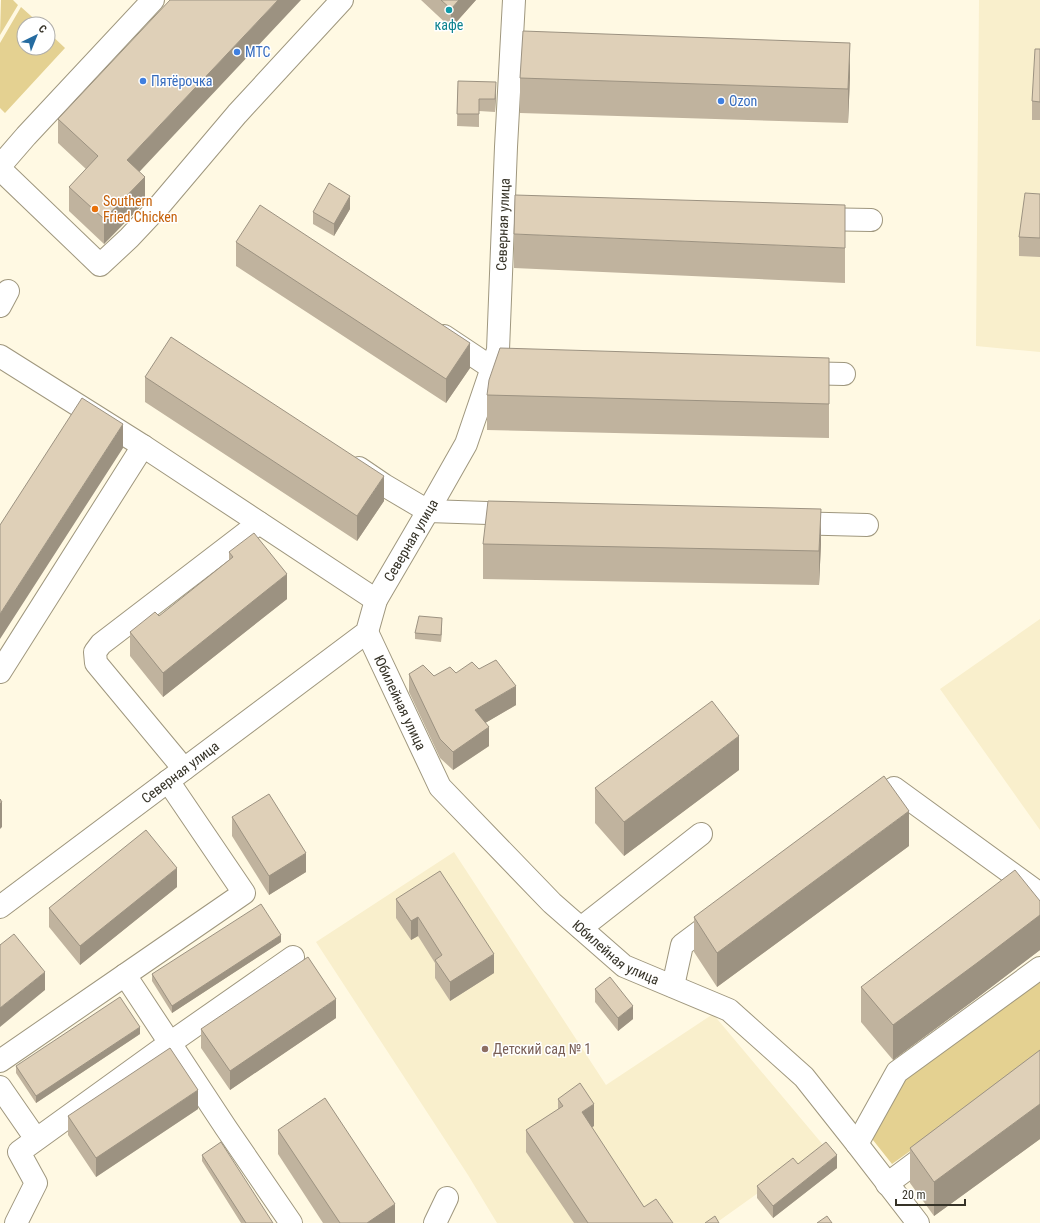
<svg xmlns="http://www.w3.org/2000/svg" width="1040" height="1223" viewBox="0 0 1040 1223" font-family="'Roboto Condensed',sans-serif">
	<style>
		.built { fill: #f9efcc }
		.green { fill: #e4d191 }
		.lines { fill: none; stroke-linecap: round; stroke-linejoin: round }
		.minor-casing { stroke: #9f977e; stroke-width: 24 }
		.minor { stroke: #fff; stroke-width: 22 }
		.wall { fill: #c0b39e }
		.shaded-wall { fill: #9c9281 }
		.building { fill: #dfd0b8; stroke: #9c9281 }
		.culture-dot { fill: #0f9aa8; stroke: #fff; stroke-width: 1.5 }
		.shop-dot { fill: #3f7fe0; stroke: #fff; stroke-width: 1.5 }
		.food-dot { fill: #e8710a; stroke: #fff; stroke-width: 1.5 }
		.education-dot { fill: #8d6e63; stroke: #fff; stroke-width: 1.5 }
		.labels { text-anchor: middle; stroke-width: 3; stroke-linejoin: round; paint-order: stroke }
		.culture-label { font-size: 14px; fill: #0d838f; stroke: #fff }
		.shop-label { font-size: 14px; fill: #366cbe; stroke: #fff; text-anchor: start }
		.food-label { font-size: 14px; fill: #c56008; stroke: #fff; text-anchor: start }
		.street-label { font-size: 14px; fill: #363328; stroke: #fff }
		.education-label { font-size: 14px; fill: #785e54; stroke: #fff; text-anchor: start }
	</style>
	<rect width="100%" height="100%" fill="#fff9e3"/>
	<path class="built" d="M 979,0 L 1040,0 L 1040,352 L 976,346 Z
		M 1040,619 L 1040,830 L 940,689 Z
		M 454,852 L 606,1085 L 713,1014 L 824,1146 L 716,1223 L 497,1223 L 468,1175 L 316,942 Z"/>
	<path class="green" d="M 1,0 L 13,0 L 18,5 L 0,35 Z
		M 21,7 L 40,24 L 24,24 L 24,48 L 48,48 L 48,32 L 65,48 L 5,113 L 0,108 L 0,43 Z
		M 1040,975 L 1040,1058 L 892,1164 L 869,1135 L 905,1075 Z"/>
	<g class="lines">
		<g class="minor-casing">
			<g id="minor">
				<path d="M 0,166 L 26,136 L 153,0"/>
				<path d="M 0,169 L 100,265 L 129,238 L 160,205 L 237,114 L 342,0"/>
				<path d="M 814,219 L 871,220"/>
				<path d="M 0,306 L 8,291"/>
				<path d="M 444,336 L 492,368 L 506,368"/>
				<path d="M 0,356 L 143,446"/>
				<path d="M 799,373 L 844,374"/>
				<path d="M 359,468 L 384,485 L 428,511 L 516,514"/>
				<path d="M 790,523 L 867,525"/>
				<path id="s1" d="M 367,632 L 440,787 L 552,903 L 624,966 L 729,1010 L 804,1077 L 857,1144 L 918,1223"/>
				<path d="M 0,672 L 143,446 L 376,600"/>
				<path d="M 184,769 L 96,663 L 95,652 L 101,644 L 259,523"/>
				<path d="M 168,781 L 244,893 L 125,975 L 226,1128 L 291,1223"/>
				<path d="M 870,806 L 894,788 L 1040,894"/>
				<path id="s2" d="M 0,907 L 367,632 L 376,600 L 428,511 L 466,444 L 498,350 L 506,147 L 514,0"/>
				<path d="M 581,928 L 701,834"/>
				<path d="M 673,986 L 682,945 L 718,918"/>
				<path d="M 0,1061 L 125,975"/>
				<path d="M 0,1087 L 36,1139"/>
				<path d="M 857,1144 L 897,1072 L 1040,968"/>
				<path d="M 887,1184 L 934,1149"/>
				<path d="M 16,1223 L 36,1183 L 19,1152 L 170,1043 L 293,957"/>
				<path d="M 435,1223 L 447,1198"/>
			</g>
		</g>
		<use href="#minor" class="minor"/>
	</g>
	<path class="wall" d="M 421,0 L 476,0 L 451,28 Z
		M 1040,49 L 1040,120 L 1032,120 L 1032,101 Z
		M 850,77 L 848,123 L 520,113 L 520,78 Z
		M 458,81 L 496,94 L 495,112 L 479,111 L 479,127 L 457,126 Z
		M 58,119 L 139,172 L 145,202 L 104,244 L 69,211 L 69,187 L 86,169 L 58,143 Z
		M 1040,194 L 1040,257 L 1019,256 L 1019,237 Z
		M 350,209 L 334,236 L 313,224 L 313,212 Z
		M 514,234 L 845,248 L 845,283 L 514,268 Z
		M 236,242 L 470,368 L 446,403 L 236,266 Z
		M 829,358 L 829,438 L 487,430 L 487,395 Z
		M 145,377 L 384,501 L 357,541 L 145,402 Z
		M 483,544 L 821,544 L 819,585 L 483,579 Z
		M 229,552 L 287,599 L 163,697 L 130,656 L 130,632 L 159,616 L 229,560 Z
		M 442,624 L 441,642 L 415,639 L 415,633 Z
		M 456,673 L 516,705 L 485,723 L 489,746 L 453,770 L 440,758 L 409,692 L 409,674 L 434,676 Z
		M 739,770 L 624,856 L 595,823 L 595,788 Z
		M 232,817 L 306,872 L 269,895 L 232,836 Z
		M 909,846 L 717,987 L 694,952 L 694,917 Z
		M 177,887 L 80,965 L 49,927 L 49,908 Z
		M 396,899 L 494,973 L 450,1001 L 435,978 L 435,963 L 418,936 L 411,940 L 396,918 Z
		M 1040,901 L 1040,950 L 977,998 L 893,1060 L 861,1022 L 861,987 Z
		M 281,942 L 172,1013 L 152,981 L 152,974 Z
		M 595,989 L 633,1019 L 618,1031 L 595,1002 Z
		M 336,1018 L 230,1090 L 201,1048 L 201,1029 Z
		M 140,1034 L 36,1103 L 16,1073 L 16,1066 Z
		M 1040,1050 L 1040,1139 L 934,1216 L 910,1183 L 910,1148 Z
		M 558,1099 L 594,1126 L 591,1127 L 644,1207 L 673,1223 L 574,1223 L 526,1152 L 526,1130 L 558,1110 Z
		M 198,1109 L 96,1177 L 68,1135 L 68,1116 Z
		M 278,1130 L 395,1223 L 323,1223 L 278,1154 Z
		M 202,1155 L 273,1223 L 241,1223 L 202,1161 Z
		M 798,1164 L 837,1168 L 773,1218 L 757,1198 L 757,1186 Z"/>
	<path class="shaded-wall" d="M 278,0 L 301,0 L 127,185 L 127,160 Z
		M 459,0 L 476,0 L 451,28 L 451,9 Z
		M 850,43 L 850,77 L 848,123 L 848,89 Z
		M 496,82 L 496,94 L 495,112 L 495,99 Z
		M 145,177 L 145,202 L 104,244 L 104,219 Z
		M 350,196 L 350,209 L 334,236 L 334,224 Z
		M 470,343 L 470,368 L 446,403 L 446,379 Z
		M 123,424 L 123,448 L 0,639 L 0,614 Z
		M 384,476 L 384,501 L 357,541 L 357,516 Z
		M 821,509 L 821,544 L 819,585 L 819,551 Z
		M 287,574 L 287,599 L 163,697 L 163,673 Z
		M 442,618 L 442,624 L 441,642 L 441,635 Z
		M 516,686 L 516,705 L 475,729 L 475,710 Z
		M 489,727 L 489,746 L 453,770 L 453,752 Z
		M 739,736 L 739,770 L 624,856 L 624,822 Z
		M 2,802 L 2,827 L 0,829 L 0,804 Z
		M 909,811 L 909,846 L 717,987 L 717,953 Z
		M 306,853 L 306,872 L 269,895 L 269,876 Z
		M 177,868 L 177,887 L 80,965 L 80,946 Z
		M 1040,915 L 1040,950 L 977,998 L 893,1060 L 893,1025 Z
		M 418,917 L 418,936 L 411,940 L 411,921 Z
		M 281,935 L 281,942 L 172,1013 L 172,1006 Z
		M 494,954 L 494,973 L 450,1001 L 450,982 Z
		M 45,972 L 45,990 L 0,1027 L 0,1008 Z
		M 336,999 L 336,1018 L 230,1090 L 230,1071 Z
		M 633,1006 L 633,1019 L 618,1031 L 618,1018 Z
		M 140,1027 L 140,1034 L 36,1103 L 36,1096 Z
		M 198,1090 L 198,1109 L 96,1177 L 96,1158 Z
		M 594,1104 L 594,1126 L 582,1134 L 582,1112 Z
		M 1040,1104 L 1040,1139 L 934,1216 L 934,1182 Z
		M 837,1155 L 837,1168 L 773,1218 L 773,1206 Z
		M 395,1204 L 395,1223 L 367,1223 Z"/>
	<path class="building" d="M 170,0 L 278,0 L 127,160 L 145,177 L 104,219 L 69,187 L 98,156 L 58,119 Z
		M 441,0 L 459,0 L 451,9 Z
		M 523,31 L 850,43 L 848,89 L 520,78 Z
		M 1035,49 L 1040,49 L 1040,102 L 1032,101 Z
		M 458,81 L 496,82 L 495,99 L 479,99 L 479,114 L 457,114 Z
		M 329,183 L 350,196 L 334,224 L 313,212 Z
		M 1025,193 L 1040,194 L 1040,238 L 1019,237 Z
		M 515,195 L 845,205 L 845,248 L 514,234 Z
		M 260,205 L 470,343 L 446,379 L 236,242 Z
		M 171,337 L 384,476 L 357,516 L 145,377 Z
		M 500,348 L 829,358 L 829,404 L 487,395 L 489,380 Z
		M 82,398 L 123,424 L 0,614 L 0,525 Z
		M 488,501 L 821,509 L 819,551 L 483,544 Z
		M 254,533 L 287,574 L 163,673 L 130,632 L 155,612 L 159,616 L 233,557 L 229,552 Z
		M 419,616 L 442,618 L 441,635 L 415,633 Z
		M 496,660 L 516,686 L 475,710 L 489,727 L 453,752 L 440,739 L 409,674 L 423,665 L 434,676 L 450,667 L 456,673 L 472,662 L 479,669 Z
		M 712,701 L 739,736 L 624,822 L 595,788 Z
		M 884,776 L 909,811 L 717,953 L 694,917 Z
		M 269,794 L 306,853 L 269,876 L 232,817 Z
		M 0,799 L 2,802 L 0,804 Z
		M 146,830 L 177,868 L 80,946 L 49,908 Z
		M 1015,870 L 1040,901 L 1040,915 L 977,963 L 893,1025 L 861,987 Z
		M 440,871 L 494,954 L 450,982 L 435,960 L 442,955 L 418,917 L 411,921 L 396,899 Z
		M 261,904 L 281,935 L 172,1006 L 152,974 Z
		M 14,934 L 45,972 L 0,1008 L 0,945 Z
		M 308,957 L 336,999 L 230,1071 L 201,1029 Z
		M 610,977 L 633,1006 L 618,1018 L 595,989 Z
		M 120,997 L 140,1027 L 36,1096 L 16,1066 Z
		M 170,1048 L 198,1090 L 96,1158 L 68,1116 Z
		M 1040,1050 L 1040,1104 L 934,1182 L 910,1148 Z
		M 580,1083 L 594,1104 L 582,1112 L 644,1207 L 656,1199 L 673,1223 L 588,1223 L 526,1130 L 563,1106 L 558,1099 Z
		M 325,1098 L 395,1204 L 367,1223 L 340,1223 L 278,1130 Z
		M 221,1142 L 273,1223 L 246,1223 L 202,1155 Z
		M 826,1142 L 837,1155 L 773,1206 L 757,1186 L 793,1158 L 798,1164 Z
		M 715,1216 L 719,1223 L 705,1223 Z
		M 827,1216 L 832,1223 L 817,1223 Z"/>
	<circle class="culture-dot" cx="449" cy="10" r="4"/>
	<g class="shop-dot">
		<circle cx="237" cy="52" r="4"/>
		<circle cx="143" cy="81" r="4"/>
		<circle cx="721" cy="101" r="4"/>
	</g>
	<circle class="food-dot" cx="95" cy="209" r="4"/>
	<circle class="education-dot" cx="485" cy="1049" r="4"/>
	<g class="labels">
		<g class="culture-label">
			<text x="449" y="30">кафе</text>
		</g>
		<g class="shop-label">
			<text x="245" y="57">МТС</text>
			<text x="151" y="86">Пятёрочка</text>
			<text x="729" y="106">Ozon</text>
		</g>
		<g class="food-label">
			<text x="103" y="206">Southern<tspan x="103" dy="16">Fried Chicken</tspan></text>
		</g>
		<g class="street-label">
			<text dy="5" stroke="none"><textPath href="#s2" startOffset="897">Северная улица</textPath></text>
			<text dy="5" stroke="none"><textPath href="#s2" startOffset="561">Северная улица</textPath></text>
			<text dy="5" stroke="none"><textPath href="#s1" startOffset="78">Юбилейная улица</textPath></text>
			<text dy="5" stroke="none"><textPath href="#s2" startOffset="225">Северная улица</textPath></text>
			<text dy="5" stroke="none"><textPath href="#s1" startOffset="414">Юбилейная улица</textPath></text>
		</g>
		<g class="education-label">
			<text x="493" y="1054">Детский сад № 1</text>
		</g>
	</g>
	<g transform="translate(36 36) rotate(43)"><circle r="19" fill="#ffffff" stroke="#afada9"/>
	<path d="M0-3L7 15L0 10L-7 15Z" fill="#256ba0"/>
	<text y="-6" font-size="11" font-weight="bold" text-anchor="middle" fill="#363328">С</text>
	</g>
	<path d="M896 1199v6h69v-6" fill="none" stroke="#363328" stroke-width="2"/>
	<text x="902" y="1199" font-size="12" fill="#363328" stroke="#ffffff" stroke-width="3" paint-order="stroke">20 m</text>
</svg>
